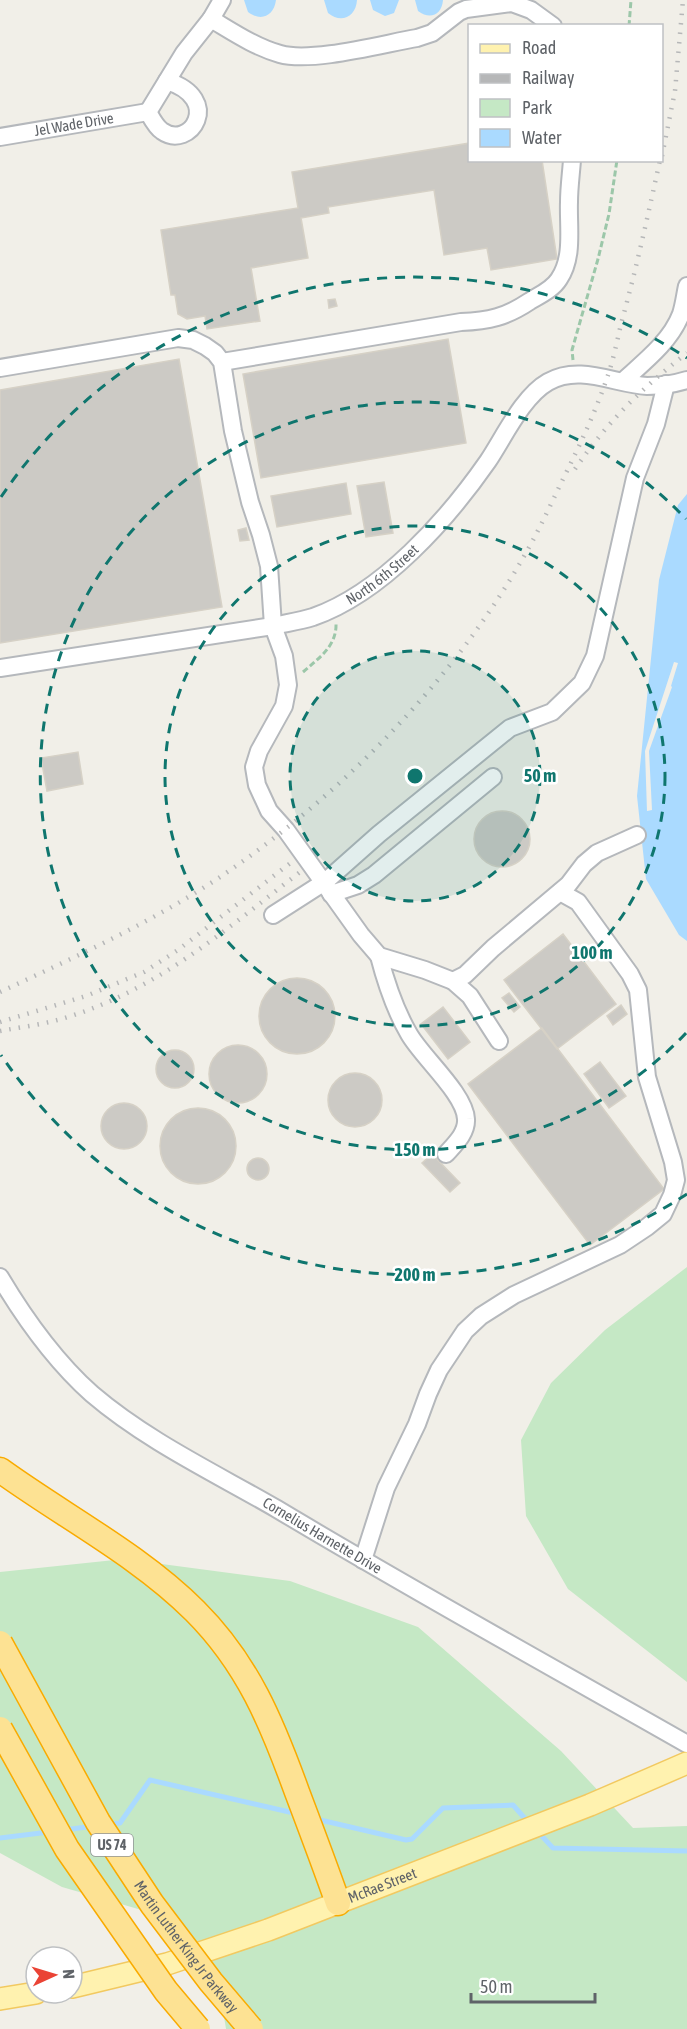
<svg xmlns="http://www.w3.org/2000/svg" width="687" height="2029" viewBox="0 0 687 2029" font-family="'Asap Condensed',sans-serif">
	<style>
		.green { fill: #c5e8c5 }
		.water { fill: #aadaff }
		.pier { fill: #f1efe8 }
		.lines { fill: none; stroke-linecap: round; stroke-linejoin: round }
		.stream { stroke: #aadaff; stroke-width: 5 }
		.building { fill: #cccac5; stroke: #d6d1c6; stroke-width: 1.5 }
		.minor-casing { stroke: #b5b8bc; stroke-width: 20 }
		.major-casing { stroke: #f2c960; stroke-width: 24 }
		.highway-casing { stroke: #f9ab00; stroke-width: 27 }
		.path { stroke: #9cc7a9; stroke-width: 3; stroke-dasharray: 6 3; stroke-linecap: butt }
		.minor { stroke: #fff; stroke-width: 16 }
		.major { stroke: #fff2af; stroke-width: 21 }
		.highway { stroke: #fde293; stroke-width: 24 }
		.rail { stroke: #b6b7b8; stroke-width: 4.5; stroke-dasharray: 1.5 8; stroke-linecap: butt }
		.highway-bridge-casing { stroke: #f9ab00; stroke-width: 27; stroke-linecap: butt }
		.highway-bridge { stroke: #fde293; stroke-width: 24 }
		.ring { fill: none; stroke: #0f766e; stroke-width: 3; stroke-dasharray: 10 8 }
		.labels { text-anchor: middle; stroke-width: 5; stroke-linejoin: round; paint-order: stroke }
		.shield { fill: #fff; stroke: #8f9295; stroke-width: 1.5 }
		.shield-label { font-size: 14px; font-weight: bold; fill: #5f6368 }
		.street-label { font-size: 15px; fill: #5f6368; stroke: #fff }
		.centre { fill: #0f766e; stroke: #fff; stroke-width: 3 }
		.ring-label { font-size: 18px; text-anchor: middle; font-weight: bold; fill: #0f766e; stroke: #fff; stroke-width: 5; stroke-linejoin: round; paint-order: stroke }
	</style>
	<rect width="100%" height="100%" fill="#f1efe8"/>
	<path class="green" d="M 687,1267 L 687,1682 L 568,1589 L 526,1516 L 521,1440 L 551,1383 L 605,1330 Z
		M 124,1559 L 290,1581 L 418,1627 L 561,1751 L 633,1828 L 687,1826 L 687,2029 L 226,2029 L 216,1967 L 145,1911 L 62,1887 L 0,1853 L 0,1572 Z"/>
	<path class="water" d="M 244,0 L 276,0 C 274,16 261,22 248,12 Z
		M 324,0 L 357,0 C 356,17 341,24 328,13 Z
		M 370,0 L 399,0 L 394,13 L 385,16 L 373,10 Z
		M 415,0 L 443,0 C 442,15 430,20 418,11 Z
		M 687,494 L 687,941 L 679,935 L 646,879 L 637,796 L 659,580 L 678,505 Z"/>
	<path class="pier" d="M 674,662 L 678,663 L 671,686 L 672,687 L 649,751 L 652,810 L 647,811 L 645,751 Z"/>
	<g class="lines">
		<path class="stream" d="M 316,1819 L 406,1840 L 412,1839 L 443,1808 L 513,1805 L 529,1823
			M 109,1824 L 120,1823 L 150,1780 L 298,1814
			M 64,1830 L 94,1826
			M 538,1832 L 553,1848 L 687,1851
			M 0,1838 L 49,1832"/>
	</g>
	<path class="building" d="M 470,143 L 470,160 L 542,160 L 557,259 L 491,270 L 487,248 L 444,255 L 434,190 L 328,207 L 329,213 L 301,218 L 308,258 L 251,268 L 260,321 L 207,329 L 205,316 L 187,319 L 178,314 L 175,295 L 171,295 L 161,230 L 298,208 L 292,172 Z
		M 335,299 L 337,306 L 329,308 L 328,300 Z
		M 448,339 L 466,443 L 261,478 L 243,374 Z
		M 179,359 L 222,607 L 0,643 L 0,390 Z
		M 384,482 L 393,533 L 366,537 L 357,486 Z
		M 346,483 L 351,514 L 277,527 L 271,496 Z
		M 246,528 L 249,540 L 240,541 L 238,530 Z
		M 78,752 L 83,784 L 47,791 L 41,758 Z
		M474 839a28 28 0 1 1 56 0a28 28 0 1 1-56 0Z
		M 563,934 L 616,1004 L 557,1049 L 504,980 Z
		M259 1016a38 38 0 1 1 76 0a38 38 0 1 1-76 0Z
		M 509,993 L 520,1007 L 514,1012 L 502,998 Z
		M 621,1005 L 627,1014 L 613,1025 L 607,1016 Z
		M 443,1007 L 470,1042 L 448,1059 L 421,1024 Z
		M 542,1028 L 664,1189 L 590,1245 L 468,1084 Z
		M209 1074a29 29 0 1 1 58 0a29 29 0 1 1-58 0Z
		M156 1069a19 19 0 1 1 38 0a19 19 0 1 1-38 0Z
		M 600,1062 L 626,1096 L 609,1108 L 584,1074 Z
		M328 1100a27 27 0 1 1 54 0a27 27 0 1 1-54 0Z
		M101 1126a23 23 0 1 1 46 0a23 23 0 1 1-46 0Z
		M160 1146a38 38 0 1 1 76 0a38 38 0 1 1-76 0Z
		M 432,1154 L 460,1183 L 450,1192 L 422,1163 Z
		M247 1169a11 11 0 1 1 22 0a11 11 0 1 1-22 0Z"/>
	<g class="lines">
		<g class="minor-casing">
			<g id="minor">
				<path d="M 211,19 L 222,0"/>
				<path d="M 148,112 L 184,53 L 211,19 C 233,32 255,47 280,54 C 312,63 382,44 417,38 L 432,33 L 459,12 L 466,9 L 512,3 L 531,10 L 553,26"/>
				<path d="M 148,112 C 152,119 156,127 162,131 C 190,151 224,99 167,81"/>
				<path id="s1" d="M 0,137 L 148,112"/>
				<path d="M 222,362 L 461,322 C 489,321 506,317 530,301 C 540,295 553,289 559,279 C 574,257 568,227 569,202 C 569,188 571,174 572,160"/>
				<path d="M 0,368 L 178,338 L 193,340 L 205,346 L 215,353 L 222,362 L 233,431 L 250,502 L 261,535 L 269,566 L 273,626 L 284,656 L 288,685 L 284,706 L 259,751 L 254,767 L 257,785 L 269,811 L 286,830 L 361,935 L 379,956 L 425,970 L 453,981 L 470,996 L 499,1041"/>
				<path d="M 623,381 C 644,362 671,341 681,314 C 684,305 685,295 687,286"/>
				<path id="s2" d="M 0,668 L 273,626 C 286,623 300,621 313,617 C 382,593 447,520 488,461 C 504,437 523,396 548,382 C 580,364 614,384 647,386 C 660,386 674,384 687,380"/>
				<path d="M 331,894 L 358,885 L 374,875 L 493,777"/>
				<path d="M 273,915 L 326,881 L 379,834 L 510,728 L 552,712 L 582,683 L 595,656 L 635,478 L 656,424 L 666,384"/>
				<path d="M 379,956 C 386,983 395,1010 409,1034 C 422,1057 465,1094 466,1119 C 467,1133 455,1144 446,1154"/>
				<path d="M 453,981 L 465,975 L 493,948 L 568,885 L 584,864 L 597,853 L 637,835"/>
				<path id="s3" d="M 0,1277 C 25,1319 55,1361 92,1394 C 147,1441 215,1473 277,1509 C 412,1590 550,1666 687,1744"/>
				<path d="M 363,1560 L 386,1488 L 417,1424 L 428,1394 L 439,1370 L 465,1331 L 481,1316 L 514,1295 L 620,1245 L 647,1227 L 663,1214 L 672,1195 L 676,1180 L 673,1162 L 647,1077 L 638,990 L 630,974 L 578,902 L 560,892"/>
			</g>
		</g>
		<g class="major-casing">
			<g id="major">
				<path id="s4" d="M 72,1987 L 167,1964 L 268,1930 L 590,1805 L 687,1763"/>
				<path d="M 0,1999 L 36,1993"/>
			</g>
		</g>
		<g class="highway-casing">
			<path id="highway" d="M 0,1470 C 65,1517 139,1555 195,1611 C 248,1664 272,1723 297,1792 C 311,1829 325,1866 338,1903"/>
		</g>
		<path class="path" d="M 629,26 L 631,0
			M 573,360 L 572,350 L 598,259 L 609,214 L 617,160
			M 303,672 C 319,658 337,646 336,623"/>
		<use href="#minor" class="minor"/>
		<use href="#major" class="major"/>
		<use href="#highway" class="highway"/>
		<path class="rail" d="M 662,156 L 675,91 L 683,0
			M 575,469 C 608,421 642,388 687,353
			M 0,992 C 73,958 146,925 214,881 C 338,799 454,681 527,551 C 540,528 551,504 562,481 C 579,447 595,413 607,378 C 613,361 617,342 621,324 C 636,270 648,215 660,160
			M 0,1022 L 86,996 L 144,972 L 178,950 L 293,861
			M 0,1031 C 22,1027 46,1024 68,1017 C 160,988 225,930 300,872"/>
		<g class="highway-bridge-casing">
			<g id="highway-bridge">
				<path id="s5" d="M 0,1643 L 98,1822 L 152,1904 L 211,1982 L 251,2029"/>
				<path d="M 0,1729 L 67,1849 L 166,1991 L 198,2029"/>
			</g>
		</g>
		<use href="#highway-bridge" class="highway-bridge"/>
	</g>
	<circle cx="415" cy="776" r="125" fill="#0f766e" fill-opacity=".12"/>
	<g class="ring">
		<circle cx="415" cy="776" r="125"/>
		<circle cx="415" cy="776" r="250"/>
		<path d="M686 1033A374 374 0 1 1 686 519"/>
		<path d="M687 1194A499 499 0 0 1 1 1055M1 497A499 499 0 0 1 687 358"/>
	</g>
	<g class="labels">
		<rect class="shield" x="91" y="1834" width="42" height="22" rx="4.5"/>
		<g class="shield-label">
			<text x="112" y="1850">US 74</text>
		</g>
		<g class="street-label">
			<text dy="5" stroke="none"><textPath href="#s1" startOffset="75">Jel Wade Drive</textPath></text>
			<text dy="5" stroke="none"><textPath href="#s2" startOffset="399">North 6th Street</textPath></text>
			<text dy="5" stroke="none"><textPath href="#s3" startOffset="420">Cornelius Harnette Drive</textPath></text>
			<text dy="5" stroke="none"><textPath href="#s4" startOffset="327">McRae Street</textPath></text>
			<text dy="5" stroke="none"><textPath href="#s5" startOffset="357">Martin Luther King Jr Parkway</textPath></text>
		</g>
	</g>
	<circle cx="415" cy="776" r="9" class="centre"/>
	<g class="ring-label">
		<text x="540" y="782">50 m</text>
		<text x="592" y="959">100 m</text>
		<text x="415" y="1156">150 m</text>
		<text x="415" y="1281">200 m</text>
	</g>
	<rect x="468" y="24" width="195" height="138" fill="#ffffff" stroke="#bfc1c3" stroke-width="1.5"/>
	<rect x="480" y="44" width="30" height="9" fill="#fff2af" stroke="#bfc1c3" stroke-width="1.5"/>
	<text x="522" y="54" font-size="18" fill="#5f6368">Road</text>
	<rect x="480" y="74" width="30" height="9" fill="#b6b7b8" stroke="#bfc1c3" stroke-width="1.5"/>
	<text x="522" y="84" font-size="18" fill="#5f6368">Railway</text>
	<rect x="480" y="99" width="30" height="18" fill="#c5e8c5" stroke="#bfc1c3" stroke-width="1.5"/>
	<text x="522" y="114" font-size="18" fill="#5f6368">Park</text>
	<rect x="480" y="129" width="30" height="18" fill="#aadaff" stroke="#bfc1c3" stroke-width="1.5"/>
	<text x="522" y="144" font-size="18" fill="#5f6368">Water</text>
	<g transform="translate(54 1975) rotate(86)"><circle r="28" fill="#ffffff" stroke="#bfc1c3" stroke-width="1.5"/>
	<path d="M0-4.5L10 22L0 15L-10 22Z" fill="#ea4335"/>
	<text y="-9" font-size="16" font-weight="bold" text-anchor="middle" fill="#5f6368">N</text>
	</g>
	<path d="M471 1993v9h124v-9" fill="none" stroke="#5f6368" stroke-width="3"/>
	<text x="480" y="1993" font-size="18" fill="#5f6368" stroke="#ffffff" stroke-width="4.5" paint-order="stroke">50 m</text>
</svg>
